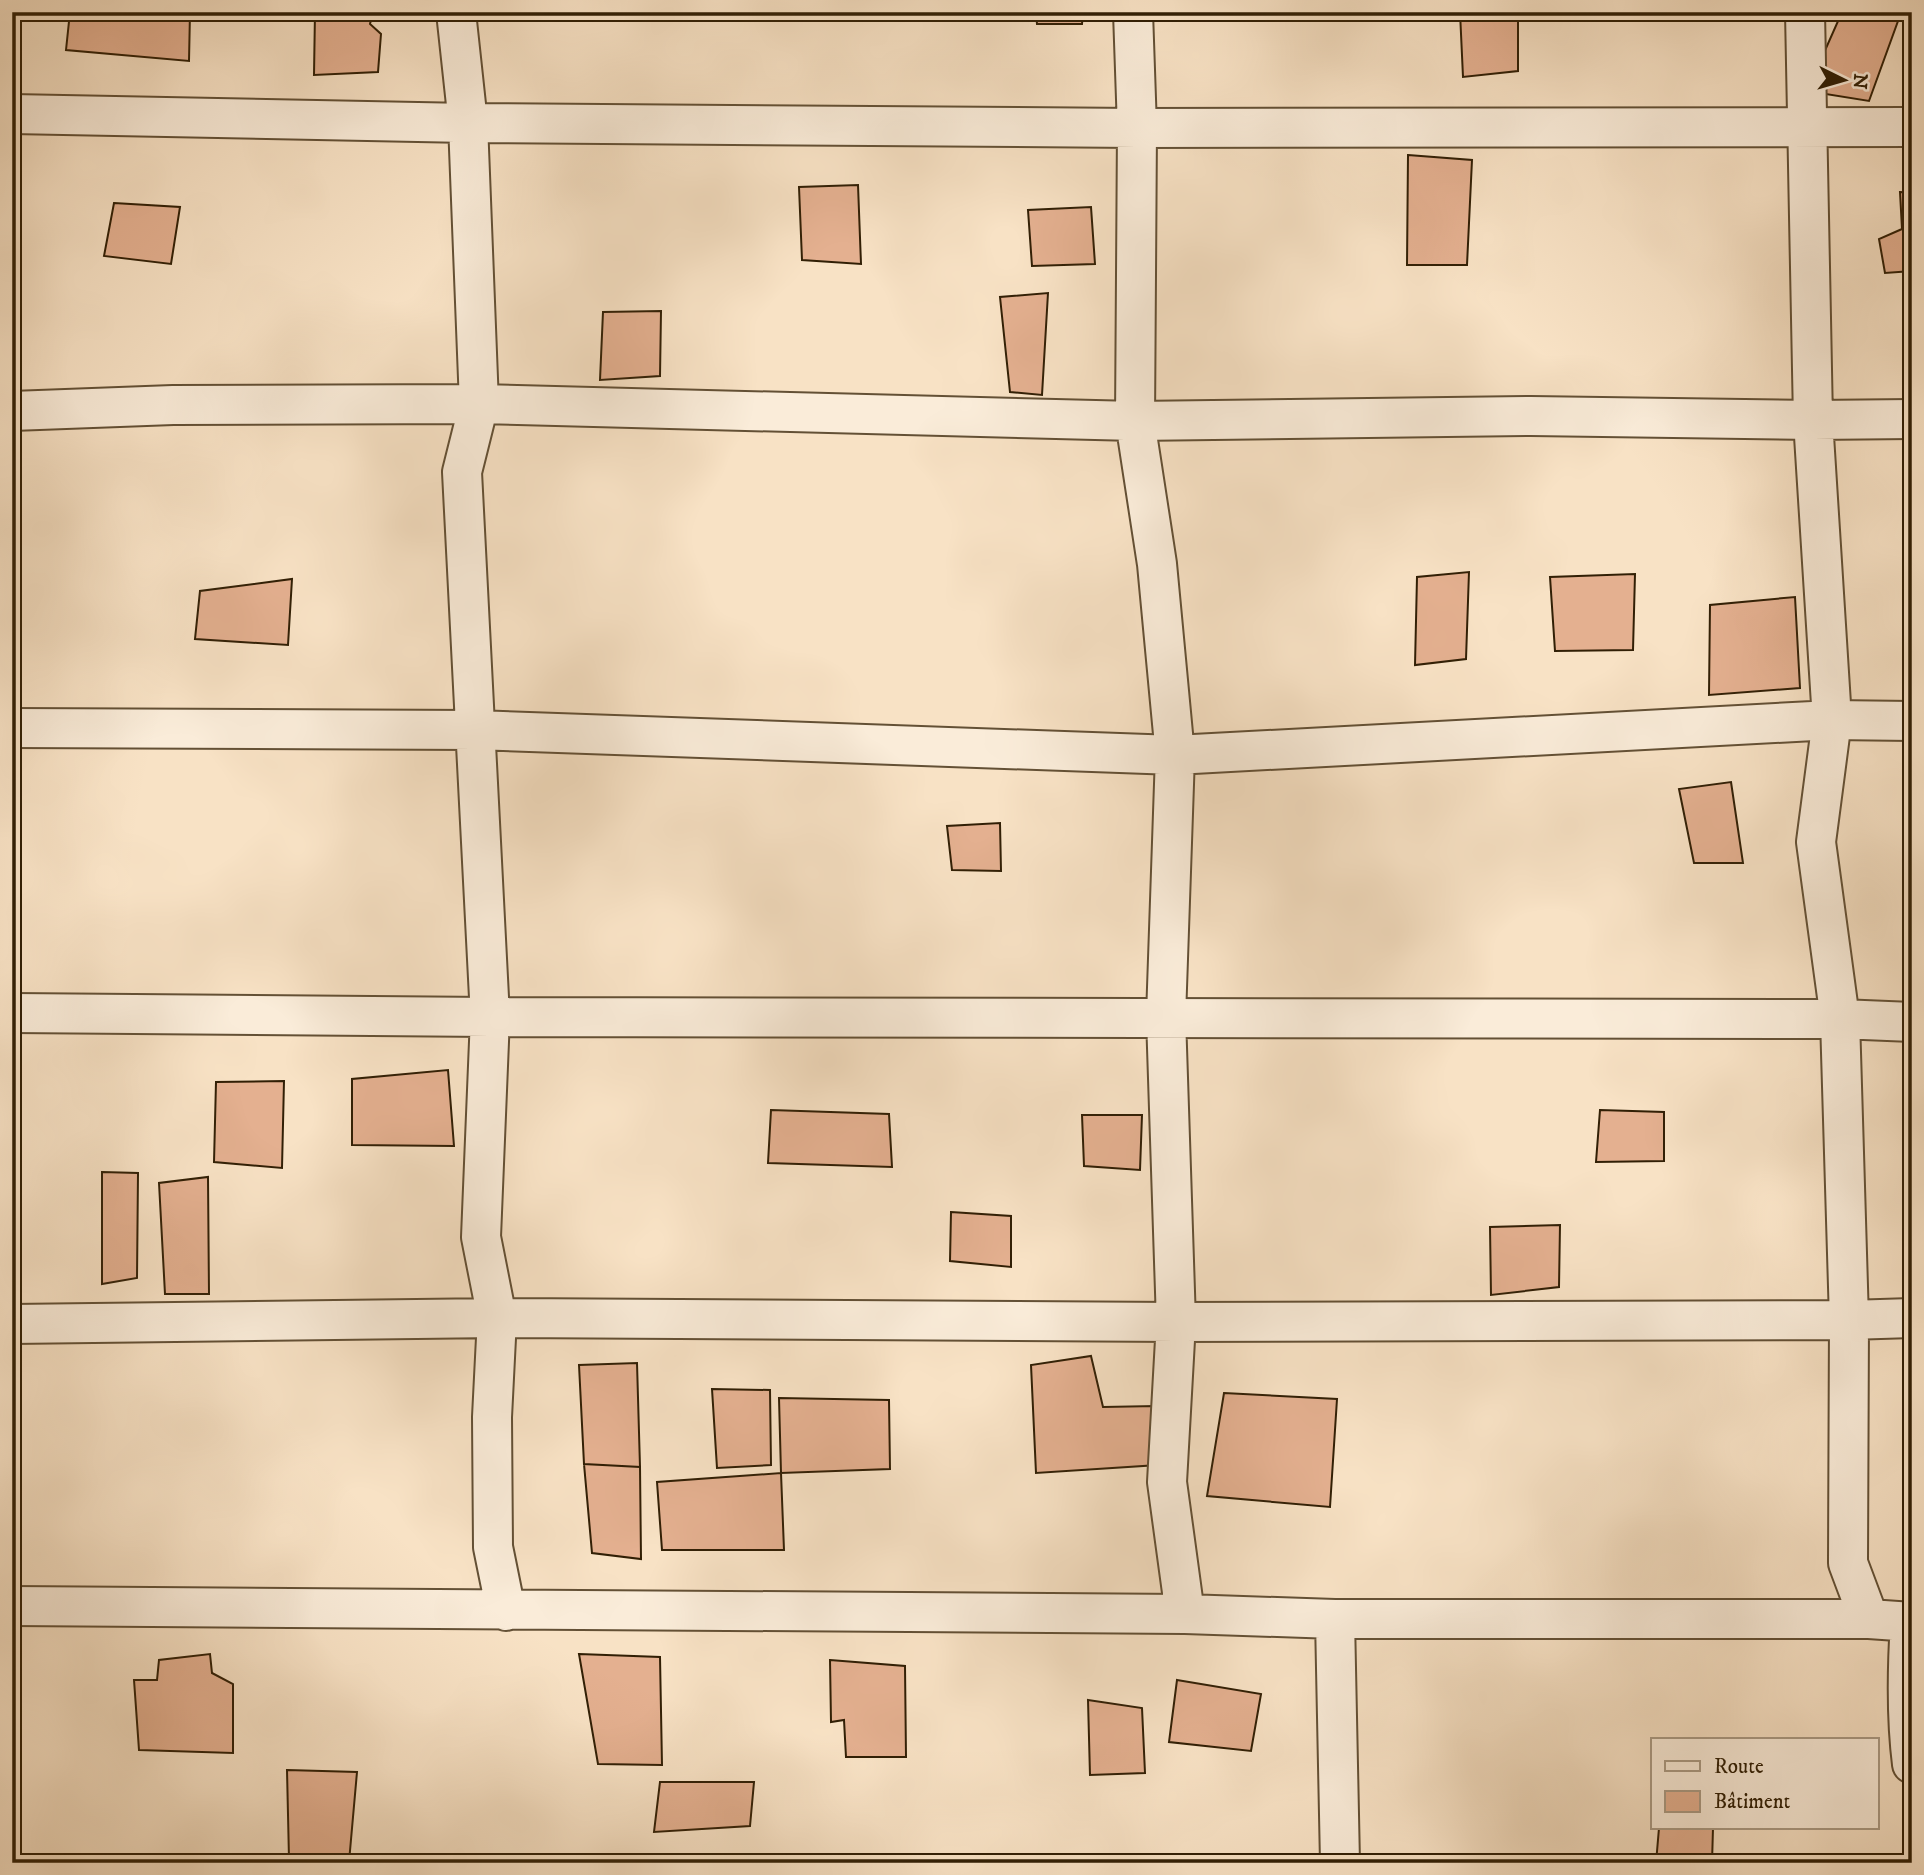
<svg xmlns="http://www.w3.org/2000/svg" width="1924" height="1875" viewBox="0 0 1924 1875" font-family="'IM FELL DW Pica',serif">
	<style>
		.building { fill: #e4b090; stroke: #311f05; stroke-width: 2 }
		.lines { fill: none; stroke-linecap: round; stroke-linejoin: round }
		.street-casing { stroke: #635035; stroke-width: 42 }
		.street { stroke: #faecd9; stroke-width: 38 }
	</style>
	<rect width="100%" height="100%" fill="#f8e2c5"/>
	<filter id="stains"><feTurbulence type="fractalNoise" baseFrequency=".00286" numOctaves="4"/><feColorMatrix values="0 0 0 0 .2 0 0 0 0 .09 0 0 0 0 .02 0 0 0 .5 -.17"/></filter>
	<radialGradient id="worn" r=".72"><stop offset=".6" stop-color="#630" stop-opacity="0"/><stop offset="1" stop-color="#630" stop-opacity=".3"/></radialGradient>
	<path class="building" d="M 70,12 L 190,12 L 189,61 L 66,50 Z
		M 315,12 L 373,12 L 370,24 L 381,34 L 378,72 L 314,75 Z
		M 1036,12 L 1083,12 L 1082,24 L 1037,24 Z
		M 1460,12 L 1518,12 L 1518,71 L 1463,77 Z
		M 1842,12 L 1898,21 L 1869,101 L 1807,91 Z
		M 1408,155 L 1472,160 L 1467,265 L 1407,265 Z
		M 858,185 L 861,264 L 802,260 L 799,187 Z
		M 1900,192 L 1912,193 L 1912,271 L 1885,273 L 1879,239 L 1902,229 Z
		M 114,203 L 180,207 L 171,264 L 104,256 Z
		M 1091,207 L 1095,264 L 1032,266 L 1028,210 Z
		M 1048,293 L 1042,395 L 1010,392 L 1000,297 Z
		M 661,311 L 660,376 L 600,380 L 603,312 Z
		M 1469,572 L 1466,659 L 1415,665 L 1417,577 Z
		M 1635,574 L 1633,650 L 1555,651 L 1550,577 Z
		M 292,579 L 288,645 L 195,639 L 200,591 Z
		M 1795,597 L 1800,688 L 1709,695 L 1710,605 Z
		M 1731,782 L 1743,863 L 1694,863 L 1679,789 Z
		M 1000,823 L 1001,871 L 952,870 L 947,826 Z
		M 448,1070 L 454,1146 L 352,1145 L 352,1079 Z
		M 284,1081 L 282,1168 L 214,1162 L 216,1082 Z
		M 771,1110 L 889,1114 L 892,1167 L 768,1163 Z
		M 1600,1110 L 1664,1112 L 1664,1161 L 1596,1162 Z
		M 1082,1115 L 1142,1115 L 1140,1170 L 1084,1166 Z
		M 102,1172 L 138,1173 L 137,1278 L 102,1284 Z
		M 208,1177 L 209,1294 L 165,1294 L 159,1183 Z
		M 951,1212 L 1011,1216 L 1011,1267 L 950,1261 Z
		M 1560,1225 L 1559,1287 L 1491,1295 L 1490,1227 Z
		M 1091,1356 L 1103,1407 L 1156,1406 L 1158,1465 L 1036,1473 L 1031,1365 Z
		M 637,1363 L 640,1467 L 584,1464 L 579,1365 Z
		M 712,1389 L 770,1390 L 771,1465 L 717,1468 Z
		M 1224,1393 L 1337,1399 L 1330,1507 L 1207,1496 Z
		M 779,1398 L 889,1400 L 890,1469 L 781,1473 Z
		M 584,1464 L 640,1467 L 641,1559 L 592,1553 Z
		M 781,1473 L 784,1550 L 662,1550 L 657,1482 Z
		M 210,1654 L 212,1673 L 233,1684 L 233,1753 L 139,1750 L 134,1680 L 157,1680 L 159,1660 Z
		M 579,1654 L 660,1657 L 662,1765 L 598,1764 Z
		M 830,1660 L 905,1666 L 906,1757 L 846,1757 L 844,1720 L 831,1722 Z
		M 1177,1680 L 1261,1694 L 1251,1751 L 1169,1742 Z
		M 1088,1700 L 1142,1708 L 1145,1773 L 1090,1775 Z
		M 287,1770 L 357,1772 L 349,1862 L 289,1859 Z
		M 660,1782 L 754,1782 L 750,1826 L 654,1832 Z
		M 1659,1828 L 1713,1828 L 1712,1863 L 1656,1863 Z"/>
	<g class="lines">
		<g class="street-casing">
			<path id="street" d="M 456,12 L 468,123 L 479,404 L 462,472 L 490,1017 L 481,1237 L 497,1318 L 492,1417 L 493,1547 L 506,1611
				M 1133,12 L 1137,128 L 1135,421 L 1157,564 L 1175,755 L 1166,1017 L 1176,1322 L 1167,1482 L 1185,1614
				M 1805,12 L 1813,420 L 1832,720 L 1816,842 L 1840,1019 L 1849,1320 L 1848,1563 L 1869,1619
				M 12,114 L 468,123 L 1137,128 L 1912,127
				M 12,411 L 173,405 L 479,404 L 1135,421 L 1531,416 L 1813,420 L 1912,419
				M 12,728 L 475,730 L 1175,755 L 1832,720 L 1912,721
				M 12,1013 L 490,1017 L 1840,1019 L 1912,1022
				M 12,1324 L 497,1318 L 1176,1322 L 1849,1320 L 1912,1318
				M 12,1606 L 1185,1614 L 1335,1619 L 1869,1619 L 1912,1622
				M 1335,1619 L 1340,1863
				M 1910,1622 C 1907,1669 1906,1717 1912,1764"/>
		</g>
		<use href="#street" class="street"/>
	</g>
	<rect width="1924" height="1875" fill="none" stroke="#f8e2c5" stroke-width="42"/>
	<rect x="14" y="14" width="1896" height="1847" fill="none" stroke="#311f05" stroke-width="3.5"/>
	<rect x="21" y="21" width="1882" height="1833" fill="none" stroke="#311f05" stroke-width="2"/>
	<rect x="1651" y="1738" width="228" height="91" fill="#faecd9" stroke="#aa9a84" stroke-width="2"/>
	<rect x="1665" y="1761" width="35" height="10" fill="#faecd9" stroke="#aa9a84" stroke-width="2"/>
	<text x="1714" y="1773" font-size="21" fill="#311f05">Route</text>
	<rect x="1665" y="1791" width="35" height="21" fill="#e4b090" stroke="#aa9a84" stroke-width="2"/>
	<text x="1714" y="1808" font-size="21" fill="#311f05">Bâtiment</text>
	<g transform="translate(1844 80) rotate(95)" stroke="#faecd9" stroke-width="5" paint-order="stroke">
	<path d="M0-5L12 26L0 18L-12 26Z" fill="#311f05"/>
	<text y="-10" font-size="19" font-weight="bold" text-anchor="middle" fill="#311f05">N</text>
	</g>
	<rect width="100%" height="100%" filter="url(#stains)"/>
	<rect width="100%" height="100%" fill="url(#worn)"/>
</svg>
